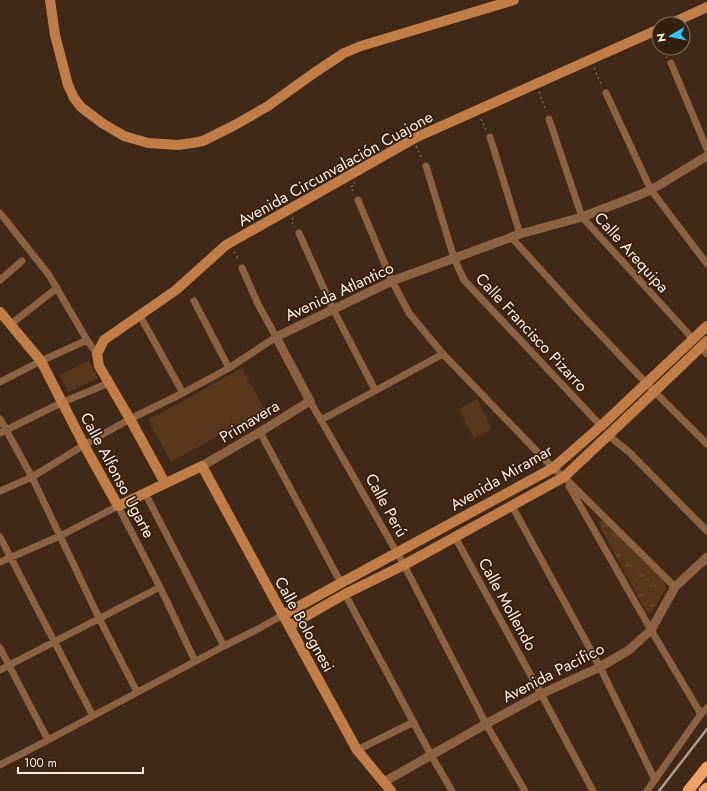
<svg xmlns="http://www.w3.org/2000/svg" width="707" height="791" viewBox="0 0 707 791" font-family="Jost,sans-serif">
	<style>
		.grass { fill: url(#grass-tufts) }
		.garden { fill: #59371b }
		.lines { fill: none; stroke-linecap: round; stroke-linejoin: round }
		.path { stroke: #7f6a5b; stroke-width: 1.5; stroke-dasharray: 2 3; stroke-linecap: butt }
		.minor { stroke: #8d6241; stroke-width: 7 }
		.tertiary { stroke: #8d6241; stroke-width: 9 }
		.secondary { stroke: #c17d47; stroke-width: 10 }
		.trunk { stroke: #eea266; stroke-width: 11 }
		.rail { stroke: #ae9b8d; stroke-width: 2.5 }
		.labels { text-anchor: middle; stroke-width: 3.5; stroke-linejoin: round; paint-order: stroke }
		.street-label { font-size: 16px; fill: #fbebe0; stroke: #351f0d }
	</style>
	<defs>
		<pattern id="grass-tufts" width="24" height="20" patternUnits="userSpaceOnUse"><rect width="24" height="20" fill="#59371b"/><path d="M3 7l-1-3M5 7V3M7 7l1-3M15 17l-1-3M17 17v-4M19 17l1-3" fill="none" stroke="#72543c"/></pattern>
	</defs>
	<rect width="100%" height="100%" fill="#402917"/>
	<path class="grass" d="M 604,520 L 665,581 L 666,588 L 652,612 L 647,613 L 598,523 L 600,521 Z"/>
	<path class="garden" d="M 89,360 L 98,378 L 68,392 L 60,375 Z
		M 242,368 L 265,410 L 171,462 L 148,420 Z
		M 477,399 L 492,429 L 474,439 L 459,409 Z"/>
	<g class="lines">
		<path class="path" d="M 656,39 L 659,44
			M 661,48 L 667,58
			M 594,68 L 602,86
			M 539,92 L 546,111
			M 481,119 L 486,130
			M 416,146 L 422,159
			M 354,182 L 355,184 L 351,187 L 354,193
			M 293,218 L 291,221 L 295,227
			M 234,252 L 239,260"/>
		<path class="minor" d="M 671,63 L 707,149
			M 606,93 L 651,190 L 707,264
			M 549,119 L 582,217 L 693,339
			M 490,137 L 520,234
			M 426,166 L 454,258 L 464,280 L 601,426
			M 358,200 L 392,281 L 409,313 L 443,354 L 553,468 L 564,477 L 675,587
			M 0,213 L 49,275 L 87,340 L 97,354
			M 299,233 L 333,309 L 375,390
			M 511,237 L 578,311 L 646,383 L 707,444
			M 0,280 L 22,261
			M 194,301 L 229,368
			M 140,316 L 183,393
			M 11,324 L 57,288
			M 700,347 L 707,354
			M 0,382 L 41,361 L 87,340
			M 310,401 L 404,565 L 486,724 L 525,791
			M 0,419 L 32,477 L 99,618 L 137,692
			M 321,420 L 443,354
			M 260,432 L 341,583
			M 0,433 L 63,402 L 109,383
			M 608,435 L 629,452 L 707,531
			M 569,486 L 651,630 L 701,714
			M 0,491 L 32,477 L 84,445 L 130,419 L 183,393 L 229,368 L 276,337 L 258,304 L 242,268
			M 145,493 L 224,646
			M 512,506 L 600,667 L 655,780
			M 0,537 L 93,716
			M 455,537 L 541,694 L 593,791
			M 0,562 L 60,536 L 118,506 L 160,587 L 195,661
			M 345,594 L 431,755 L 452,791
			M 0,648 L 48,740
			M 0,670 L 160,587
			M 357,750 L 414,722
			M 0,765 L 48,740 L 224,646 L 256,630 L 283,615
			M 647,791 L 701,714 L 707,708"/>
		<path class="tertiary" d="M 202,466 L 260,432 L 310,401 L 276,337 L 392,281 L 520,234 L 582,217 L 634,197 L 651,190 L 707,156
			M 384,782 L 486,724 L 541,694 L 600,667 L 629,650 L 651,630 L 675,587 L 707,557"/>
		<path class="secondary" d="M 50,0 L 55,35 L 68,85 L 74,98 L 81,107 L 102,123 L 124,136 L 148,143 L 178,145 L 192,143 L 203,141 L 235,125 L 268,106 L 314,73 L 344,53 L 361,46 L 514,0
			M 670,24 L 707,7
			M 0,312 L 41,361 L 84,445 L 118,506 L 202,466 L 283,615 L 357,750 L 391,791
			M 165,483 L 130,419 L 99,366 L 97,354 L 104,340 L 176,290 L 226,245 L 417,137 L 659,29
			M 283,615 L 341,583 L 553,468 L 601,426 L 707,326
			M 289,626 L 345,594 L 404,565 L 564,477 L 655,391 L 707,341"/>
		<path class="trunk" d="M 688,791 L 707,767
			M 704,791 L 707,788"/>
		<path class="rail" d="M 659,791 L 707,729"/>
	</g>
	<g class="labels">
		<g class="street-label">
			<text transform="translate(335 168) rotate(-29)" y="6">Avenida Circunvalación Cuajone</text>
			<text transform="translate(632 252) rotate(48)" y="6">Calle Arequipa</text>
			<text transform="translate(339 291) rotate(-25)" y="6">Avenida Atlantico</text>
			<text transform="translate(532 332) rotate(47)" y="6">Calle Francisco Pizarro</text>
			<text transform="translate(249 421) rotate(-31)" y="6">Primavera</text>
			<text transform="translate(118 475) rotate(62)" y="6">Calle Alfonso Ugarte</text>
			<text transform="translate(501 477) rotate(-30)" y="6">Avenida Miramar</text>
			<text transform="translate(387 505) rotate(61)" y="6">Calle Perú</text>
			<text transform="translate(508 604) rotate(61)" y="6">Calle Mollendo</text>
			<text transform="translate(305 624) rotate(61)" y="6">Calle Bolognesi</text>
			<text transform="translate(553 672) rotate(-27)" y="6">Avenida Pacifico</text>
		</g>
	</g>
	<g transform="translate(671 36) rotate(261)"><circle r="19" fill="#351f0d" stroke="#847161"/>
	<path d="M0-3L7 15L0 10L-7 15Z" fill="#29c8ff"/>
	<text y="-6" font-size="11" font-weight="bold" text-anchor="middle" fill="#fbebe0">N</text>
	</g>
	<path d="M18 767v6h125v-6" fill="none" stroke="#fbebe0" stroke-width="2"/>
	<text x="24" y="767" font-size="12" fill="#fbebe0" stroke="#351f0d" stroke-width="3" paint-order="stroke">100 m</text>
</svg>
